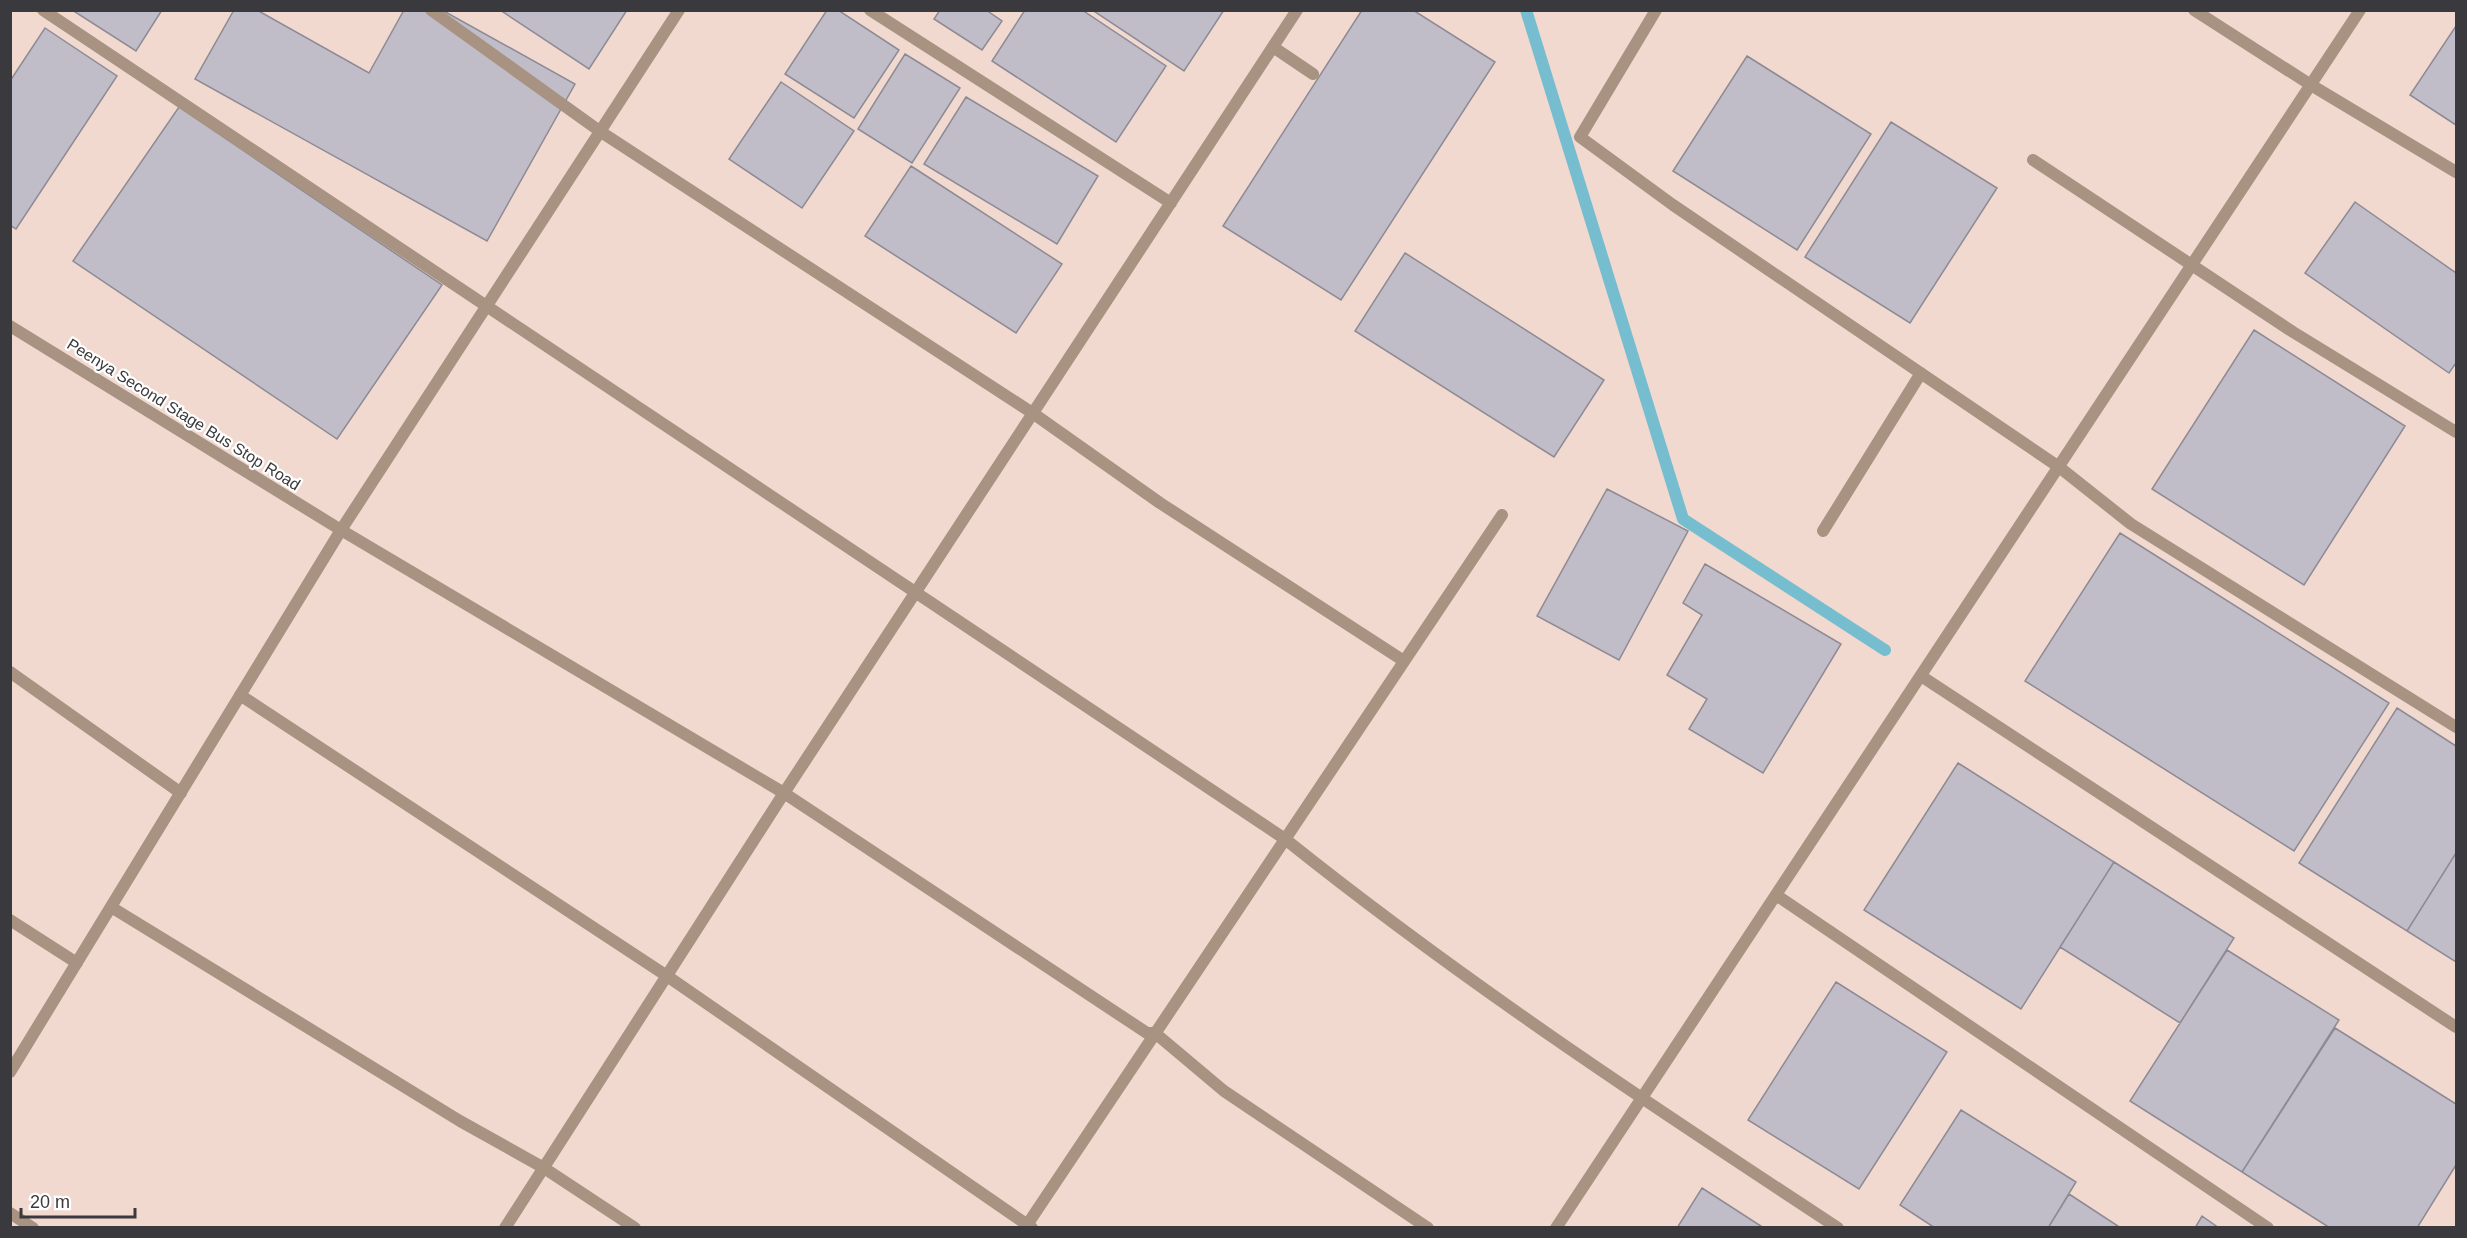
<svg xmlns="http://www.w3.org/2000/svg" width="2467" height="1238" viewBox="0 0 2467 1238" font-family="Arial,sans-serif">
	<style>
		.industrial { fill: #f1d9cf }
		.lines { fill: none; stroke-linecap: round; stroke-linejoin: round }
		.stream { stroke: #76becf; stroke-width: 12 }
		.building { fill: #c0bdc8; stroke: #8d8a94; stroke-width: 1.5 }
		.lane { stroke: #a89383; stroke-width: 12 }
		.street { stroke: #a89383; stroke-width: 12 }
		.labels { text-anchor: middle; stroke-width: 4.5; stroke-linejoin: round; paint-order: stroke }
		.street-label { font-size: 16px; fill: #3a393d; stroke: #fff }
	</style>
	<rect width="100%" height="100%" fill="#e9e6f2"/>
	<path class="industrial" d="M 11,11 L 2456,11 L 2456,1227 L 11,1227 Z"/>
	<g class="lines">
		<path class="stream" d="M 1526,10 L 1683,519 L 1885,650"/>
	</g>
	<path class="building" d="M 72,10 L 162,10 L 136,51 Z
		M 234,10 L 257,10 L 369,73 L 404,10 L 442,10 L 575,84 L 487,241 L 195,79 Z
		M 500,10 L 627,10 L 589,69 Z
		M 827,10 L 838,10 L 899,50 L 854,118 L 785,74 Z
		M 940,10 L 986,10 L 1002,21 L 982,50 L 934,19 Z
		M 1025,10 L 1082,10 L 1166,66 L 1116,142 L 992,61 Z
		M 1097,10 L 1224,10 L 1184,71 L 1095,12 Z
		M 1362,10 L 1413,10 L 1495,62 L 1341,300 L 1223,226 Z
		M 2456,26 L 2456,125 L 2410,95 Z
		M 45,28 L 117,76 L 16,229 L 10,225 L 10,81 Z
		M 905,54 L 960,88 L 912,163 L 858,129 Z
		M 1747,56 L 1871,134 L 1797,250 L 1673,171 Z
		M 781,82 L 854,131 L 802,208 L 729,159 Z
		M 966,97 L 1098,176 L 1057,244 L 924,164 Z
		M 179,107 L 442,285 L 337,439 L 73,261 Z
		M 1891,122 L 1997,188 L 1910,323 L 1805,257 Z
		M 911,166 L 1062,264 L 1016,333 L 865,236 Z
		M 2355,202 L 2456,273 L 2456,363 L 2449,373 L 2305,273 Z
		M 1405,253 L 1604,380 L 1554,457 L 1355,331 Z
		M 2254,330 L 2405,426 L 2304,585 L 2152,489 Z
		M 1607,489 L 1688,531 L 1619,660 L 1537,616 Z
		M 2120,533 L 2389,703 L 2294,851 L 2025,681 Z
		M 1705,564 L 1841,644 L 1763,773 L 1689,729 L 1707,699 L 1667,675 L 1702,615 L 1683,603 Z
		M 2397,708 L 2456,746 L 2456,853 L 2407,931 L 2299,863 Z
		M 1958,763 L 2114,862 L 2021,1009 L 1864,910 Z
		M 2456,853 L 2456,962 L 2407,931 Z
		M 2114,862 L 2234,938 L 2180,1023 L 2060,947 Z
		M 2227,950 L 2339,1020 L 2242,1172 L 2130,1101 Z
		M 1836,982 L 1947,1052 L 1859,1189 L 1748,1120 Z
		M 2335,1028 L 2456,1104 L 2456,1165 L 2417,1228 L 2330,1228 L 2242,1172 Z
		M 1961,1110 L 2076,1182 L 2048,1228 L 1935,1228 L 1900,1205 Z
		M 1702,1188 L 1764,1228 L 1677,1228 Z
		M 2069,1194 L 2121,1228 L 2048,1228 Z
		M 2202,1216 L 2219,1228 L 2195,1228 Z"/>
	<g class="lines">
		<path class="lane" d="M 1273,47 L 1313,74"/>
		<path class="street" d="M 43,10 L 1285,839 C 1461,980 1649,1104 1838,1228
			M 431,10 L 601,132 L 1034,414 L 1160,503 L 1404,661
			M 870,10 L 1171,203
			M 1656,10 L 1580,137 L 1673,205 L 2059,467 L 2131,524 L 2456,727
			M 2194,10 L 2311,85 L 2456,172
			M 2033,160 L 2293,332 L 2456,432
			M 10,326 L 341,530 L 784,793 L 1147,1033 L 1155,1033 L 1224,1091 L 1428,1228
			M 1823,531 L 1921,373
			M 10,672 L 181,793
			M 1921,676 L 2456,1027
			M 240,695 L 667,976 L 1032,1228
			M 1776,895 L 2268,1228
			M 111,907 L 460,1121 L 544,1168 L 635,1228
			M 10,920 L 77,963
			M 10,1072 L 341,530 L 679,10
			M 10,1213 L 33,1228
			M 505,1228 L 784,793 L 1297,10
			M 1025,1228 L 1502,515
			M 1556,1228 L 2360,10"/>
	</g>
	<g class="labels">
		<g class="street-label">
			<text transform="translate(184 414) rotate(32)" y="6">Peenya Second Stage Bus Stop Road</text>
		</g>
	</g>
	<rect width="2467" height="1238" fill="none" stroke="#3a393d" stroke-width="24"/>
	<path d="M21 1208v9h114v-9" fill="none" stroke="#3a393d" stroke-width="3"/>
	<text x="30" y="1208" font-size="18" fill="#3a393d" stroke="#ffffff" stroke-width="4.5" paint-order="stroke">20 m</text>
</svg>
